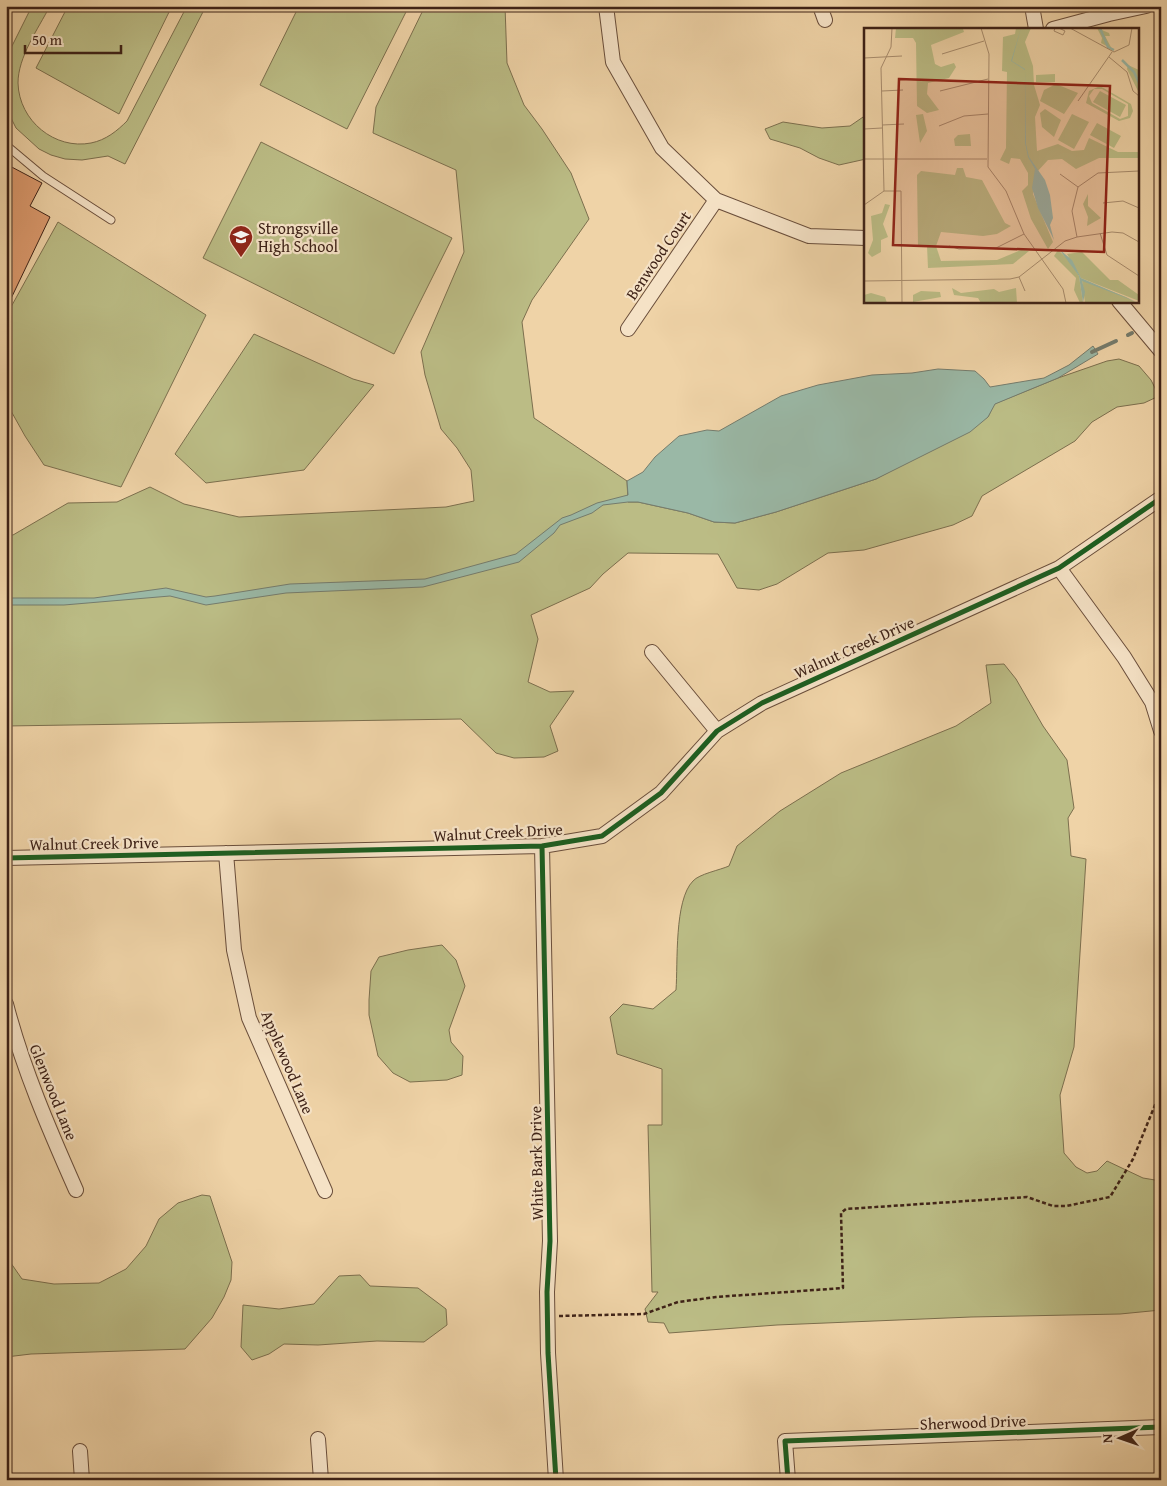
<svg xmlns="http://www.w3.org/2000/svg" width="1167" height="1486" viewBox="0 0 1167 1486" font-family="'Gentium Book Plus',serif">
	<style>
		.green { fill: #bbbc85; stroke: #7c6f4e }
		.water { fill: #9ab8a6; stroke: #757c6d }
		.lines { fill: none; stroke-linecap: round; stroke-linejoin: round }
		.stream { stroke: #757c6d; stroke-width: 4 }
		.building { fill: #dc9a6e; stroke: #3e2217 }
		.service-casing { stroke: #6a4e3b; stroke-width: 9 }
		.minor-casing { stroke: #6a4e3b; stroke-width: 16 }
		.path { stroke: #3e2217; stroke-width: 2.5; stroke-dasharray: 4 2.5; stroke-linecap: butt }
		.service { stroke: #f5e2c6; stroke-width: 7 }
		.minor { stroke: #f5e2c6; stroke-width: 14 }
		.cycleway-casing { stroke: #f5e2c6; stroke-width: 8 }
		.cycleway { stroke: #1b5e20; stroke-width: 5 }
		.labels { text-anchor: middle; stroke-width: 4.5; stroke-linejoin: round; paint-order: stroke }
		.poi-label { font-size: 16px; fill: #3e2217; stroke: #f5e2c6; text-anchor: start }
		.street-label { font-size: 16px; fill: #3e2217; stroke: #f5e2c6 }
		.inset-river { fill: none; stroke: #9ab8a6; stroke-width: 2.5 }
		.inset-road { fill: none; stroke: #a88c6d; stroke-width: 1 }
		.view { fill: #8f2418; fill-opacity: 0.15; stroke: #8f2418; stroke-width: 2.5 }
		.inset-edge { fill: none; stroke: #3e2217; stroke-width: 2.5 }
	</style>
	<rect width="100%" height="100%" fill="#efd3a7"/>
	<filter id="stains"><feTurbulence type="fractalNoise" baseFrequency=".004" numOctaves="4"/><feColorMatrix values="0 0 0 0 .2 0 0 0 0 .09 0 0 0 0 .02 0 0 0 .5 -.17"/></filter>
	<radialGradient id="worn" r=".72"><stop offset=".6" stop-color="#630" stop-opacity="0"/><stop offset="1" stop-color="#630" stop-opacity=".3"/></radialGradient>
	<path class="green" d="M 32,6 L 50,6 C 38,29 18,57 18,83 C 19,121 55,150 91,143 C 106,140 117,131 127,121 L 187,6 L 206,6 L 125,164 L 108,156 L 82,160 L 65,159 L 51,155 L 39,149 L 16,128 L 6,108 L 6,58 Z
		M 68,6 L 172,6 L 119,114 L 36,68 Z
		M 299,6 L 409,6 L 347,129 L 260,85 Z
		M 425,6 L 505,6 L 507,63 L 524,105 L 542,129 L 571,173 L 589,219 L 532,300 L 522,322 L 534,418 L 627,481 L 628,502 L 638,502 L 688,513 L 714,522 L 735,523 L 776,512 L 876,479 L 988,417 L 994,404 L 1058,378 L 1107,361 L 1119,359 L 1139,366 L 1151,380 L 1159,396 L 1144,403 L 1117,407 L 1092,422 L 1075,441 L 982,496 L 972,516 L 953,525 L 864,550 L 828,553 L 777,584 L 759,590 L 737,588 L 718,554 L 628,553 L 603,574 L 590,588 L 531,615 L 538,639 L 528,682 L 550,692 L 574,691 L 550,726 L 558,751 L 544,757 L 514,758 L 496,753 L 461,719 L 6,726 L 6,535 L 13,535 L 68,503 L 117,502 L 150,487 L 184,504 L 239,517 L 446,507 L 474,501 L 471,470 L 457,448 L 441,429 L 425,375 L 421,352 L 464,252 L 456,170 L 373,133 L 376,107 Z
		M 866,115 L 866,159 L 839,165 L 819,158 L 800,148 L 770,139 L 765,129 L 783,122 L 822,128 L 850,126 Z
		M 261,142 L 452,238 L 394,354 L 203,258 Z
		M 58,222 L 206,315 L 121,487 L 44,465 L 25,436 L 6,402 L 6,316 Z
		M 254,334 L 353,379 L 374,385 L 304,470 L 206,483 L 175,454 Z
		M 1004,664 L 1016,679 L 1043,726 L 1067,760 L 1074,808 L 1068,818 L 1071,856 L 1086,859 L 1074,1047 L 1060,1095 L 1064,1153 L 1076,1167 L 1087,1173 L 1097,1171 L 1107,1161 L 1143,1178 L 1161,1181 L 1161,1310 L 1120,1314 L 971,1317 L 777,1325 L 669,1333 L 664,1323 L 648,1322 L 645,1309 L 658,1292 L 652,1292 L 648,1125 L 662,1125 L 662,1069 L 617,1054 L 610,1017 L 623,1004 L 653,1009 L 676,990 C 678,963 674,900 693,881 C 699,874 720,870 729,866 L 737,846 L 780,811 L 841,773 L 956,726 L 991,703 L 986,665 Z
		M 442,945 L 456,960 L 465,986 L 449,1030 L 451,1042 L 463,1056 L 462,1075 L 447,1080 L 410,1082 L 393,1073 L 378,1056 L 369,1015 L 369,1000 L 371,971 L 379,957 L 408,950 Z
		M 202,1195 L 210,1196 L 232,1262 L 231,1280 L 224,1297 L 212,1318 L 185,1349 L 31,1354 L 6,1357 L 6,1256 L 22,1279 L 54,1284 L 99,1283 L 126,1269 L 146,1246 L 159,1219 L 178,1203 Z
		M 360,1275 L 370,1286 L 418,1288 L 446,1309 L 447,1325 L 424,1342 L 377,1341 L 318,1345 L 284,1344 L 269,1354 L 252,1360 L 241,1347 L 243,1305 L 279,1309 L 314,1304 L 339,1276 Z"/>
	<path class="water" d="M 1093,346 L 1098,354 L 1058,378 L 995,404 L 988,417 L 970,432 L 876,479 L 776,512 L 735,523 L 714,522 L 688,513 L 638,502 L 628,502 L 603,505 L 592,513 L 560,525 L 554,533 L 519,562 L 423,587 L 286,593 L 206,605 L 170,596 L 64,605 L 6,605 L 6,598 L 94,598 L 166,588 L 206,597 L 215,596 L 290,584 L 425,579 L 516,554 L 562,518 L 571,515 L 597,503 L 628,495 L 627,481 L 643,472 L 655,457 L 679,436 L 707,430 L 719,431 L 781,396 L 818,385 L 872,375 L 912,373 L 938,369 L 975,371 L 984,379 L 990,387 L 1044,378 L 1069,365 Z"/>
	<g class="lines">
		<path class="stream" d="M 1128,335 L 1132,333
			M 1092,352 L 1116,341"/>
	</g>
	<path class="building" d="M 6,164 L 42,183 L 30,206 L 50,217 L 6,309 Z"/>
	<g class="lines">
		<g class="service-casing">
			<path id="service" d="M 6,145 L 43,176 L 111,220"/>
		</g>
		<g class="minor-casing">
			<path id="minor" d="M 606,6 L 613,62 L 662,148 L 716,200 L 809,236 L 866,238
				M 820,6 L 825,20
				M 1032,6 L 1036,29
				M 1053,29 L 1109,14 L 1146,6
				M 1119,301 L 1161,351
				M 628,329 L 716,200
				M 1059,568 L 1124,657 L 1152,702 L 1161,731
				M 652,652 L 717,731
				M 542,846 L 550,1241 L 547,1292 L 548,1353 L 556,1480
				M 226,853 L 234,950 L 249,1018 L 325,1191
				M 6,858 L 542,846 L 602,836 L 661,793 L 717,731 L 762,703 L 1059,568 L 1161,498
				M 6,1004 C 23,1069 49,1129 76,1190
				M 318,1439 L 321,1480
				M 80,1451 L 82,1480
				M 788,1480 L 785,1441 L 1161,1427"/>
		</g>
		<path class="path" d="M 559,1316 L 644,1314 L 678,1302 L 716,1297 L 843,1288 L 841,1213 L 846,1209 L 1027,1197 L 1053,1206 L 1066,1206 L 1110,1197 L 1133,1159 L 1155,1105 L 1161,1095"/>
		<use href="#service" class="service"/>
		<use href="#minor" class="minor"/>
		<g class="cycleway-casing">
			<path id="cycleway" d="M 542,846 L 550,1241 L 547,1292 L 548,1353 L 556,1480
				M 6,858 L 542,846 L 602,836 L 661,793 L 717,731 L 762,703 L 1059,568 L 1161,498
				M 788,1480 L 785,1441 L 1161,1427"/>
		</g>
		<use href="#cycleway" class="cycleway"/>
	</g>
	<defs>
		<g id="school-pin" transform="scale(1.25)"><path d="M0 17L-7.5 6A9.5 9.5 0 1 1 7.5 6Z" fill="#8f2418" stroke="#f5e2c6"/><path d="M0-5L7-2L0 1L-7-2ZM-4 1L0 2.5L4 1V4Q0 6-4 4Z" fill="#fff"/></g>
	</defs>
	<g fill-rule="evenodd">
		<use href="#school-pin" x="241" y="237"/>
	</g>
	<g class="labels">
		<g class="poi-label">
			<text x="258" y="234">Strongsville<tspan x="258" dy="18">High School</tspan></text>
		</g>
		<g class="street-label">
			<text transform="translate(658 255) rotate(-56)" y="6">Benwood Court</text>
			<text transform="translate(854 647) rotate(-24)" y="6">Walnut Creek Drive</text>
			<text transform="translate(498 832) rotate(-3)" y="6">Walnut Creek Drive</text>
			<text transform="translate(94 843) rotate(-1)" y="6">Walnut Creek Drive</text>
			<text transform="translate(288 1062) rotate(67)" y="6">Applewood Lane</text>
			<text transform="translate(54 1092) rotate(68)" y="6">Glenwood Lane</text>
			<text transform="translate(536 1163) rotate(-91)" y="6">White Bark Drive</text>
			<text transform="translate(973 1422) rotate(-2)" y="6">Sherwood Drive</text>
		</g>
	</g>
	<g transform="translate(864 28)">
		<rect width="275" height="275" fill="#efd3a7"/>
		<path d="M 32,0 L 99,1 L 100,4 L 67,17 L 71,36 L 77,39 L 90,35 L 92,39 L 85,50 L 64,55 L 63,66 L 75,82 L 63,85 L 53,78 L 52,15 L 49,10 L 31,10 ZM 152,0 L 167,0 L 161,14 L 169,38 L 170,57 L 176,77 L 171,89 L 173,123 L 194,116 L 208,123 L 220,122 L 225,110 L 254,124 L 275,124 L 275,130 L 235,130 L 212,141 L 198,131 L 184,132 L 172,145 L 169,166 L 189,214 L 184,221 L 167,191 L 158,163 L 164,157 L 164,145 L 156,131 L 147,130 L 145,136 L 136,132 L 142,120 L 143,44 L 138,43 L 139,9 L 151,6 ZM 233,0 L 245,5 L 246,8 L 241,8 L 248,21 L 237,15 L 238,10 ZM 264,37 L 275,42 L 275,65 L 263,41 ZM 191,46 L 191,54 L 172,54 L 172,47 ZM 192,56 L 214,65 L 200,86 L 176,73 L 180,62 ZM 236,58 L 267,76 L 269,83 L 266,90 L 255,93 L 222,75 L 225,63 ZM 230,61 L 238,61 L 264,76 L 264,88 L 256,91 L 228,75 L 225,68 ZM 236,63 L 262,77 L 256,89 L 229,74 ZM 181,81 L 197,92 L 190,109 L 178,99 L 176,85 ZM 59,86 L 63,103 L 56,115 L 52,87 ZM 208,86 L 225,94 L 210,121 L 194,112 ZM 233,95 L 257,108 L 250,120 L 226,107 ZM 106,106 L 107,118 L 91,118 L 90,111 L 94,107 ZM 93,140 L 99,140 L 102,149 L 118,152 L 141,195 L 147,198 L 133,206 L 119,208 L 77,204 L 72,218 L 77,233 L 133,232 L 157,222 L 165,223 L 149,236 L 64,240 L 63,218 L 54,218 L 53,147 L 57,143 L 91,147 ZM 224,166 L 224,178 L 237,190 L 223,198 L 224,189 L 219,176 ZM 21,176 L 26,177 L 19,196 L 24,209 L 17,212 L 17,224 L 8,229 L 4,225 L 9,212 L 7,188 L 18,185 ZM 194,222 L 207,234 L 215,248 L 219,275 L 216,275 L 210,262 L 212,250 L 190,228 ZM 218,224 L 246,252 L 254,252 L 275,267 L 275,273 L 217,250 L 203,226 ZM 218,252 L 262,269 L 273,275 L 221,275 ZM 88,260 L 97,265 L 130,261 L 135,264 L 152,260 L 153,275 L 117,275 L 114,270 L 90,267 ZM 57,263 L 76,264 L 77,269 L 49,274 L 49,267 ZM 7,265 L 21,269 L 23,275 L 0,275 L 0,267 Z" fill="#bbbc85" fill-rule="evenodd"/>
		<path d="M 157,0 L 148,33 L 161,41 L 162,116 L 165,129 L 181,152 L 186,167 L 189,190 L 186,197 L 190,212 L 174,180 L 168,160 L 171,141 L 164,129 L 161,115 L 161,42 L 147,33 ZM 195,221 L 208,232 L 217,250 L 275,275 L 218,253 L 221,264 L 219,275 L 215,248 Z" fill="#9ab8a6"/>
		<path class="inset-river" d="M 236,0 L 244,19 L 250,22M 258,32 L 270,44 L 275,55"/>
		<path class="inset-road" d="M 117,0 L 125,26 L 124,139 L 142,163 L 160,206 L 199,261 L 202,275M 191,0 L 190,3 L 199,7 L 201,3 L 195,0M 206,0 L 250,24 L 265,17 L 268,0M 78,26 L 120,13M 245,29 L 263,44 L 269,63 L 275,68M 0,30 L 38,28M 18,63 L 39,62M 76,63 L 124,51M 214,73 L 248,24M 18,97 L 40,96M 75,98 L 100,88 L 124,86M 0,101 L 18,100M 0,131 L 123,131M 196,146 L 214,159M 20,163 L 17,40 L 27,19 L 28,0M 239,175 L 259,173 L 275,180M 0,177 L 20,163 L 37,163 L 38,275M 236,205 L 243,227 L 275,248M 213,209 L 208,183 L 214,159 L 234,145 L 275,143M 85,218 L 95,221 L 132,220 L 160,206M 155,249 L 161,263M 0,253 L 146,251 L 155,249 L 201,213 L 213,209 L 248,204 L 259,205 L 275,214"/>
		<path class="view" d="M 35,51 L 246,58 L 240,224 L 29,217 Z"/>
		<rect width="275" height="275" class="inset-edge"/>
	</g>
	<rect width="1167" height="1486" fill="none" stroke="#efd3a7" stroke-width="25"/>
	<rect x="8" y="8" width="1152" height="1471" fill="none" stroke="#3e2217" stroke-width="2.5"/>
	<rect x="12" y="12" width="1142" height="1461" fill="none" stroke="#3e2217"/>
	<g transform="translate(1120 1438) rotate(268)" stroke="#f5e2c6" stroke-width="4" paint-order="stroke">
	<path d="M0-4L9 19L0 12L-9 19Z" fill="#3e2217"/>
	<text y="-8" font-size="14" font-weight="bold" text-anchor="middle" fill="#3e2217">N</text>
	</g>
	<path d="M25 45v8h96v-8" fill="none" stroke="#3e2217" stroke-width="2.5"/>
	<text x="32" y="45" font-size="15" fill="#3e2217" stroke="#f5e2c6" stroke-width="4" paint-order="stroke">50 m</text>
	<rect width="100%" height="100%" filter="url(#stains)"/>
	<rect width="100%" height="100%" fill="url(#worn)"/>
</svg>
